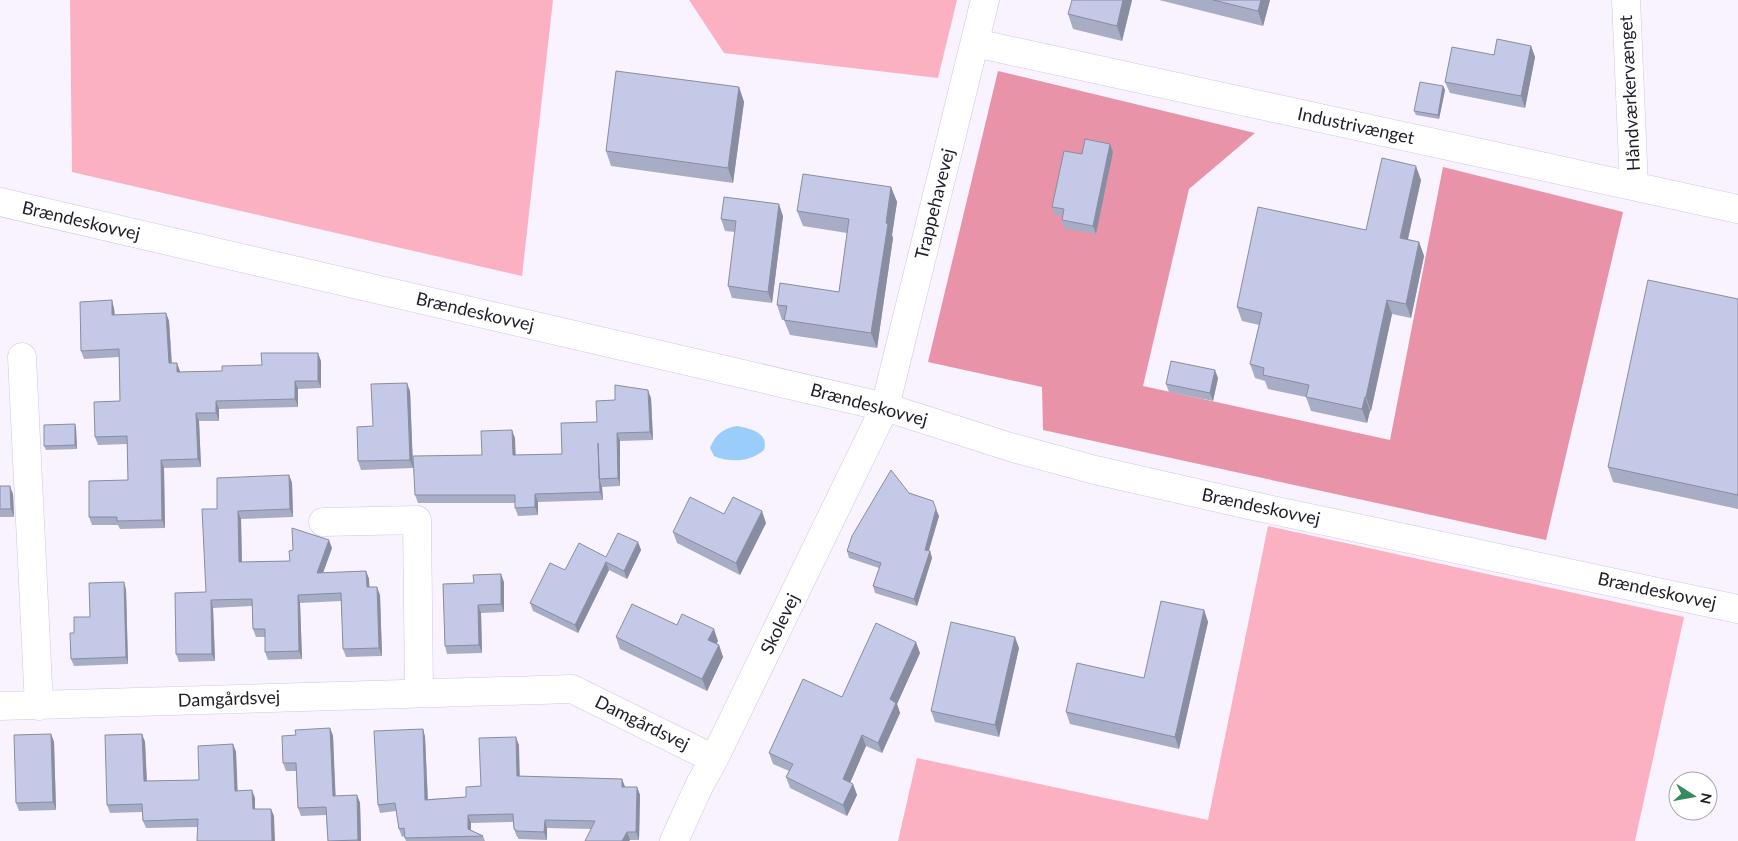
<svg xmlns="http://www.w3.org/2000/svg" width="1738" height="841" viewBox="0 0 1738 841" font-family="Lato,sans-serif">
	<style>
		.green { fill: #fcb1c2 }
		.forest { fill: #e893a8 }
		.water { fill: #9acdfa }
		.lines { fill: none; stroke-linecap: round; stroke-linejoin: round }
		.minor-casing { stroke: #d1c5e1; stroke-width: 29 }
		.minor { stroke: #fff; stroke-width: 28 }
		.wall { fill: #a8adc6 }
		.shaded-wall { fill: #888da1 }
		.building { fill: #c3c9e6; stroke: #888da1 }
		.labels { text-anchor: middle; stroke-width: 4; stroke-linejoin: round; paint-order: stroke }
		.street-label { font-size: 18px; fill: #221d28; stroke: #fff }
	</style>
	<rect width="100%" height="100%" fill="#f8f3ff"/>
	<path class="green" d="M 70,0 L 553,0 L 522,276 L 72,172 Z
		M 689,0 L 957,0 L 938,78 L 724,53 Z
		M 1268,526 L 1684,617 L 1635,841 L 898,841 L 917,758 L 1208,820 Z"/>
	<path class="forest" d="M 998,71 L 1255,133 L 1189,189 L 1143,386 L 1390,440 L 1443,167 L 1623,212 L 1546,540 L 1043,430 L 1042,387 L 928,362 Z"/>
	<path class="water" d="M 737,426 C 751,429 769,432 764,450 C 750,462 730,463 714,456 L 710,448 C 715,435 723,428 737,426 Z"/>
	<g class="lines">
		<g class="minor-casing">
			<path id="minor" d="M 1626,0 L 1634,186
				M 975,43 L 1738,209
				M 0,202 L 885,407 L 1010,447 L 1095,470 L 1249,505 L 1738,609
				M 22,357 L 39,706
				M 323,522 L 417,520 L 419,693
				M 0,706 L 572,689 L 714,759
				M 674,841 L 699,786 L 714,759 L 885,407 L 985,0"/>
		</g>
		<use href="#minor" class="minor"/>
	</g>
	<path class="wall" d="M 1132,0 L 1122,41 L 1073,29 L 1068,14 Z
		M 1159,0 L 1270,0 L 1263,26 Z
		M 1531,46 L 1535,57 L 1525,108 L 1450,93 L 1445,82 L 1494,55 Z
		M 1443,86 L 1445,90 L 1439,119 L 1416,115 L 1414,111 Z
		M 739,87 L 744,102 L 733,183 L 611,166 L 606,151 Z
		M 1113,152 L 1096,234 L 1065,229 L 1062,220 L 1063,217 L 1055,215 L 1052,207 L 1082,154 Z
		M 1421,180 L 1408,239 L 1419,242 L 1424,256 L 1411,318 L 1392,314 L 1371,411 L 1370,411 L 1367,423 L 1311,411 L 1306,397 L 1268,389 L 1265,381 L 1255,378 L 1250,364 L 1259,325 L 1242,321 L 1237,307 L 1366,230 Z
		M 891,187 L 897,202 L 892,235 L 893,238 L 877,348 L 790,335 L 784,320 L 782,320 L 777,305 L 839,292 L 847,233 L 803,226 L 797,211 Z
		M 783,216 L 772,303 L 732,298 L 728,286 L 735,232 L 725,231 L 721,219 Z
		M 1738,299 L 1738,509 L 1613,482 L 1608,467 Z
		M 114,308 L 115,315 L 166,313 L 169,321 L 172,363 L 180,372 L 222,371 L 262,365 L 321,361 L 321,388 L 298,389 L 298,407 L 219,409 L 219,421 L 199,421 L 201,467 L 164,468 L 165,528 L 120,529 L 118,525 L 92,525 L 89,517 L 128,480 L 127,444 L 98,445 L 95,437 L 120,401 L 119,357 L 84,359 L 81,351 Z
		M 1218,378 L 1213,401 L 1169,392 L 1166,384 Z
		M 410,391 L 413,468 L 361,470 L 358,461 L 373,426 Z
		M 651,398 L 653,440 L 620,441 L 620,486 L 602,487 L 603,500 L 538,502 L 538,515 L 518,516 L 515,508 L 515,503 L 418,503 L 415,495 L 482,455 L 515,438 L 515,455 L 562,454 L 597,422 Z
		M 76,428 L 77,449 L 46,450 L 44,446 Z
		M 289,475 L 292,483 L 293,517 L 241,519 L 242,562 L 290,561 L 332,548 L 323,573 L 366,571 L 369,579 L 369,587 L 380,595 L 382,656 L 346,657 L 343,649 L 341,601 L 300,603 L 302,659 L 268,660 L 265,652 L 265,637 L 256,637 L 253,629 L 252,606 L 213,608 L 215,661 L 179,662 L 176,654 L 206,592 L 217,509 Z
		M 0,486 L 13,494 L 14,517 L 0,517 Z
		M 909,493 L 939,516 L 929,551 L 930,551 L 932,558 L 917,606 L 875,593 L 873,586 L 879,568 L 849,558 L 847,551 Z
		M 724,514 L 766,523 L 740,575 L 677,543 L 673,532 Z
		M 638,542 L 641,550 L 627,579 L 609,570 L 578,633 L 533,611 L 530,603 L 606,557 Z
		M 504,582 L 504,612 L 481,613 L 482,653 L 447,654 L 445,646 L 443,584 Z
		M 126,589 L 128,664 L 74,666 L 71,659 L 74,633 L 90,617 Z
		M 1204,610 L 1208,622 L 1179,749 L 1070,724 L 1066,712 L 1144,678 Z
		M 677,625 L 718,641 L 716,644 L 719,645 L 723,657 L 707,691 L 620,649 L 616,637 Z
		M 1019,648 L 999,737 L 935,722 L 931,711 Z
		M 920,653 L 897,704 L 900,713 L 882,753 L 866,746 L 850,783 L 853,784 L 857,795 L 847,816 L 790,788 L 786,777 L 789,771 L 773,764 L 769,753 L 842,697 Z
		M 330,728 L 333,736 L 335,796 L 357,795 L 360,803 L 361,841 L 328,841 L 326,815 L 301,816 L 298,808 L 296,771 L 286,771 L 283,763 L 296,735 Z
		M 423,729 L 425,737 L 428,799 L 466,797 L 481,786 L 519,745 L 519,776 L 622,779 L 625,787 L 637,787 L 640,795 L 639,840 L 630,840 L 629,841 L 585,841 L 591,829 L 547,828 L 547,840 L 518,839 L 518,837 L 517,837 L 514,829 L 513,822 L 471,823 L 471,830 L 483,836 L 485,841 L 406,841 L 404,836 L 402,837 L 399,829 L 396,811 L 380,813 L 378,805 Z
		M 51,734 L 54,742 L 56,810 L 19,811 L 16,803 Z
		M 142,734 L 145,742 L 147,781 L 199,780 L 233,744 L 236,752 L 237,791 L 255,798 L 255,809 L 274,816 L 197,827 L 146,828 L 143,821 L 142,812 L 110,813 L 107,805 Z"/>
	<path class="shaded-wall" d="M 1123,0 L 1132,0 L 1122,41 L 1117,26 Z
		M 1261,0 L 1270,0 L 1263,26 L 1258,11 Z
		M 1531,46 L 1535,57 L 1525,108 L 1521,96 Z
		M 1443,86 L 1445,90 L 1439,119 L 1438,115 Z
		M 739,87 L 744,102 L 733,183 L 728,168 Z
		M 1110,144 L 1113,152 L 1096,234 L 1093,226 Z
		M 1416,166 L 1421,180 L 1405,252 L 1400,238 Z
		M 891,187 L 897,202 L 892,235 L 893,238 L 877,348 L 871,333 Z
		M 779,204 L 783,216 L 772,303 L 768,292 Z
		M 1419,242 L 1424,256 L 1411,318 L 1406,304 Z
		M 112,300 L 114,308 L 115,323 L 112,315 Z
		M 1387,300 L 1392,314 L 1371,411 L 1366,397 Z
		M 166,313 L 169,321 L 172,371 L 169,363 Z
		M 318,353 L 321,361 L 321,388 L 318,381 Z
		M 177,363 L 180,371 L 180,380 L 177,372 Z
		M 1215,370 L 1218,378 L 1213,401 L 1210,393 Z
		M 295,381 L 298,389 L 298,407 L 295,399 Z
		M 407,383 L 410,391 L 413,468 L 410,460 Z
		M 648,390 L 651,398 L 653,440 L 650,432 Z
		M 1365,397 L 1370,411 L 1367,423 L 1362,409 Z
		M 216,401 L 219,409 L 219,421 L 216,413 Z
		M 196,413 L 199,421 L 201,467 L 198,459 Z
		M 75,424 L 76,428 L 77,449 L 75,445 Z
		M 512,430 L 515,438 L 516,463 L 513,455 Z
		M 617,433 L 620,441 L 620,486 L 618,478 Z
		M 598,443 L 599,479 L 602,487 L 603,500 L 600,492 Z
		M 161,460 L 164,468 L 165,528 L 162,520 Z
		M 289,475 L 292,483 L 293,517 L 290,509 Z
		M 10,486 L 13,494 L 14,517 L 11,509 Z
		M 535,494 L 538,502 L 538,515 L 535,507 Z
		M 936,509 L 939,516 L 927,556 L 925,550 Z
		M 238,511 L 241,519 L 242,570 L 239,562 Z
		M 762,511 L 766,523 L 740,575 L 736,563 Z
		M 329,540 L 332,548 L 320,581 L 317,573 Z
		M 638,542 L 641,550 L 627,579 L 624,571 Z
		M 930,551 L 932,558 L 917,606 L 914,599 Z
		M 606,562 L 609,570 L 578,633 L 575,625 Z
		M 366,571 L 369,579 L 370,595 L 367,587 Z
		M 501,574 L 504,582 L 504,612 L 501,604 Z
		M 124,582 L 126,589 L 128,664 L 126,657 Z
		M 377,587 L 380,595 L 382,656 L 379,648 Z
		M 298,595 L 300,603 L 302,659 L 299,651 Z
		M 211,600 L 213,608 L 215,661 L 212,654 Z
		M 478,605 L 481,613 L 482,653 L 479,645 Z
		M 1204,610 L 1208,622 L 1179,749 L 1175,737 Z
		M 714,629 L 718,641 L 713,652 L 708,640 Z
		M 1015,637 L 1019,648 L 999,737 L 995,725 Z
		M 916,642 L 920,653 L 897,704 L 900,713 L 882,753 L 878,743 L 890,699 Z
		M 719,645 L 723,657 L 707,691 L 702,679 Z
		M 330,728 L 333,736 L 336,804 L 333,796 Z
		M 423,729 L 425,737 L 428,808 L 425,800 Z
		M 51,734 L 54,742 L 56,810 L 53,802 Z
		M 142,734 L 145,742 L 147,789 L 144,781 Z
		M 862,735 L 866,746 L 847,790 L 843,779 Z
		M 516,737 L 519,745 L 520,784 L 517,776 Z
		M 233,744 L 236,752 L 238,799 L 235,791 Z
		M 622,779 L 625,787 L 622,787 Z
		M 853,784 L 857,795 L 847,816 L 843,805 Z
		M 637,787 L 640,795 L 639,840 L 636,832 Z
		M 252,790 L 255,798 L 255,817 L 253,809 Z
		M 357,795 L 360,803 L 361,841 L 358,841 L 358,840 Z
		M 271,809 L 274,816 L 275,841 L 272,841 Z
		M 468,815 L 471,823 L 471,837 L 468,829 Z
		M 545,820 L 547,828 L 547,840 L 544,832 Z
		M 627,832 L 630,840 L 629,841 L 622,841 Z"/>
	<path class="building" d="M 1072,0 L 1123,0 L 1117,26 L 1068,14 Z
		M 1213,0 L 1261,0 L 1258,11 Z
		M 1497,39 L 1531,46 L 1521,96 L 1445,82 L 1452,47 L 1494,55 Z
		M 616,71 L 739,87 L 728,168 L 606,151 Z
		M 1420,82 L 1443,86 L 1438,115 L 1414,111 Z
		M 1085,139 L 1110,144 L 1093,226 L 1062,220 L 1064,209 L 1052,207 L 1064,151 L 1082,154 Z
		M 1382,158 L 1416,166 L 1400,238 L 1419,242 L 1406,304 L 1387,300 L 1366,397 L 1365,397 L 1362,409 L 1306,397 L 1309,385 L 1263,375 L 1264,368 L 1250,364 L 1262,313 L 1237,307 L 1258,207 L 1366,230 Z
		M 803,174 L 891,187 L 886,223 L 888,224 L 871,333 L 784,320 L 787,306 L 777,305 L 780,283 L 839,292 L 849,219 L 797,211 Z
		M 724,197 L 779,204 L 768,292 L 728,286 L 736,221 L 721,219 Z
		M 1648,280 L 1738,299 L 1738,495 L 1608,467 Z
		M 112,300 L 112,315 L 166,313 L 169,363 L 177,363 L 177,372 L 222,371 L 222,366 L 262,365 L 261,353 L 318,353 L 318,381 L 295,381 L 295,399 L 216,401 L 216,413 L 196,413 L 198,459 L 161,460 L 162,520 L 117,521 L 117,517 L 89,517 L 89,481 L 128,480 L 127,436 L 95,437 L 94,402 L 120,401 L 119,349 L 81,351 L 80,302 Z
		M 1171,361 L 1215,370 L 1210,393 L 1166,384 Z
		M 407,383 L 410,460 L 358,461 L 357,427 L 373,426 L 371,384 Z
		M 615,385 L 648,390 L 650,432 L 617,433 L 618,478 L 599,479 L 598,443 L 600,492 L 535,494 L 535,507 L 515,508 L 515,495 L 415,495 L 413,456 L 482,455 L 481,431 L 512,430 L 513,455 L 562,454 L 561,423 L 597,422 L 596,401 L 615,400 Z
		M 75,424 L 75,445 L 44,446 L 44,425 Z
		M 891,470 L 909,493 L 933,501 L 936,509 L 925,550 L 930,551 L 914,599 L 873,586 L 881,563 L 847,551 L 852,536 Z
		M 289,475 L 290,509 L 238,511 L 239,562 L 290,561 L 289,551 L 293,550 L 292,528 L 329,540 L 317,573 L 366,571 L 367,587 L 377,587 L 379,648 L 343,649 L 341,593 L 298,595 L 299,651 L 265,652 L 265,629 L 253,629 L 252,599 L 211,600 L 212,654 L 176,654 L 175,593 L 206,592 L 202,509 L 217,509 L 217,478 Z
		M 0,486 L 10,486 L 11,509 L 0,509 Z
		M 690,497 L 724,514 L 733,497 L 762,511 L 736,563 L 673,532 Z
		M 618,533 L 638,542 L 624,571 L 606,562 L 575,625 L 530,603 L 550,563 L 565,570 L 579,543 L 606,557 Z
		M 501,574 L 501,604 L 478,605 L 479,645 L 445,646 L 443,584 L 474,583 L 473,575 Z
		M 124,582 L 126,657 L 71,659 L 70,633 L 74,633 L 74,617 L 90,617 L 89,583 Z
		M 1161,601 L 1204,610 L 1175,737 L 1066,712 L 1077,663 L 1144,678 Z
		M 632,604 L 677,625 L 682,614 L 714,629 L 708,640 L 719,645 L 702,679 L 616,637 Z
		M 951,622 L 1015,637 L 995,725 L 931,711 Z
		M 876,623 L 916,642 L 890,699 L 896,703 L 878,743 L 862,735 L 843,779 L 853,784 L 843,805 L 786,777 L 793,764 L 769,753 L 803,679 L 842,697 Z
		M 330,728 L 333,796 L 357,795 L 358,840 L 328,841 L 326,807 L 298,808 L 296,763 L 283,763 L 282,736 L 296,735 L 295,730 Z
		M 423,729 L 425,800 L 466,797 L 466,787 L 481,786 L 479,738 L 516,737 L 517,776 L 622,779 L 622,787 L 637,787 L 636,832 L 627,832 L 622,841 L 585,841 L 595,821 L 545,820 L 544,832 L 516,831 L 515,829 L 514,829 L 513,814 L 468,815 L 468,829 L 483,836 L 405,838 L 404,828 L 399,829 L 395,803 L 378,805 L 374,731 Z
		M 51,734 L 53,802 L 16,803 L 14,735 Z
		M 142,734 L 144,781 L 199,780 L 198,746 L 233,744 L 235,791 L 252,790 L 253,809 L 271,809 L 272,841 L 197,841 L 198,819 L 143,821 L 142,804 L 107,805 L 105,735 Z"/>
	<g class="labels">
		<g class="street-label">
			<text transform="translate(1630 93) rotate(-93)" y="6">Håndværkervænget</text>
			<text transform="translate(1356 126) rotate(12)" y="6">Industrivænget</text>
			<text transform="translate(935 204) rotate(-76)" y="6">Trappehavevej</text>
			<text transform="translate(81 221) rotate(13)" y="6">Brændeskovvej</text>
			<text transform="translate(475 312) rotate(13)" y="6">Brændeskovvej</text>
			<text transform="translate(869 405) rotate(15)" y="6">Brændeskovvej</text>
			<text transform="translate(1261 507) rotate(12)" y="6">Brændeskovvej</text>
			<text transform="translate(1657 591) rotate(12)" y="6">Brændeskovvej</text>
			<text transform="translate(780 624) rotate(-64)" y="6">Skolevej</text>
			<text transform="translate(229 699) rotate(-2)" y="6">Damgårdsvej</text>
			<text transform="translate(642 723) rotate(26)" y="6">Damgårdsvej</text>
		</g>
	</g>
	<g transform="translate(1693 796) rotate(101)"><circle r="24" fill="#ffffff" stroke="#a7a5a9"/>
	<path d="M0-4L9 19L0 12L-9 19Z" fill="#348b5f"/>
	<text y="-8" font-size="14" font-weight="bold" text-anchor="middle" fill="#221d28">N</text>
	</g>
</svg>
